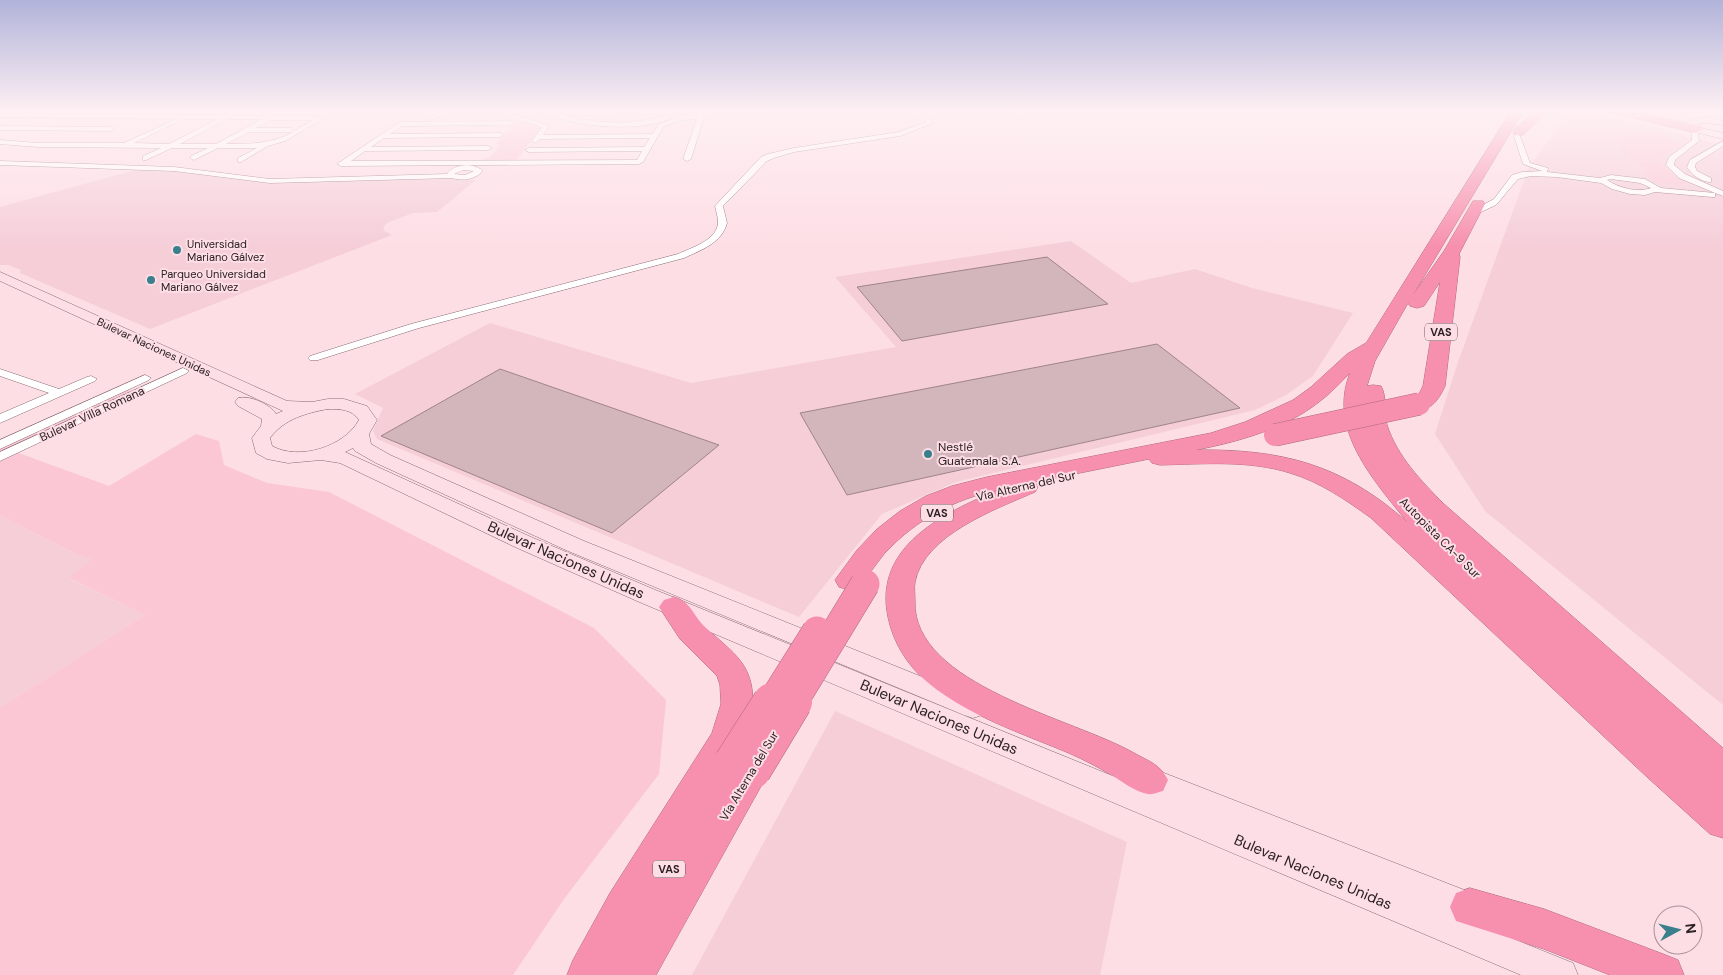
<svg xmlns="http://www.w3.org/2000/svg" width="1723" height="975" viewBox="0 0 1723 975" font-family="'DM Sans',sans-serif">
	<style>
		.built { fill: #f5ced8 }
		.green { fill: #fbc7d4 }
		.building { fill: #d3b5bc; stroke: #a0848a }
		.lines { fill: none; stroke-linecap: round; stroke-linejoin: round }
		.street-casing { stroke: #856a71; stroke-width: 1 }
		.secondary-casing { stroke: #856a71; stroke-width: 1 }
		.highway-casing { stroke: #b0697e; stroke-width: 1 }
		.street { fill: #fff; fill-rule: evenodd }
		.secondary { fill: #fddee7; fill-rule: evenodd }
		.highway { fill: #f790ae; fill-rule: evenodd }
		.highway-bridge-far2-casing { stroke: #b0697e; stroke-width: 23; stroke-linecap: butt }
		.highway-bridge-far1-casing { stroke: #b0697e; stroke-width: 30; stroke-linecap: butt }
		.highway-bridge-casing { stroke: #b0697e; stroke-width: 39; stroke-linecap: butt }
		.highway-bridge-far2 { stroke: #f790ae; stroke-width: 22 }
		.highway-bridge-far1 { stroke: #f790ae; stroke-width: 29 }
		.highway-bridge { stroke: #f790ae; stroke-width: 38 }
		.poi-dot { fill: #3a7f8c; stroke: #fddee5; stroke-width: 2 }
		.labels { text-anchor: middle; stroke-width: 4; stroke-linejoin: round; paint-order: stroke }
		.far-poi-label { font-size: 11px; fill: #2c2124; stroke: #fddee5; text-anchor: start }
		.shield { fill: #fddee5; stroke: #6b5a5e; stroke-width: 1 }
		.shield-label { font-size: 11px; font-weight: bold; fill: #2c2124 }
		.far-street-label { font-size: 11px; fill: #2c2124; stroke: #fddee5 }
		.street-label { font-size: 12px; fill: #2c2124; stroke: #fddee5 }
		.poi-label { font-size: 12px; fill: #2c2124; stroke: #fddee5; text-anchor: start }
		.near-street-label { font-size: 15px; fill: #2c2124; stroke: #fddee5 }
	</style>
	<rect width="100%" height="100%" fill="#fddee5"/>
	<path class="built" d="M 1587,113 L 1659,128 L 1687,137 L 1723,145 L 1723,705 L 1485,511 L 1435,434 L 1458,362 L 1529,167 L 1567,116 Z
		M 135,170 L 177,170 L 269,182 L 443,178 L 476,180 L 437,212 L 413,213 L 389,222 L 385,225 L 383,230 L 392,235 L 150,329 L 20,273 L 21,270 L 8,265 L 0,265 L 0,207 Z
		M 1071,241 L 1131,283 L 1195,269 L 1252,288 L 1353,313 L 1313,376 L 1286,395 L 1255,410 L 956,482 L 882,514 L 799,617 L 377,439 L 373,431 L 383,408 L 355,394 L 490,323 L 691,383 L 896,347 L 835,277 Z
		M 0,515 L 78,555 L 93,559 L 70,579 L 145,615 L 0,708 Z
		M 835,711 L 1127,842 L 1100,975 L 692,975 Z"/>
	<path class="green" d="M 522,121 L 542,127 L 515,161 L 486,162 L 483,159 L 489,158 L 500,145 L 496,144 L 516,122 Z
		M 1637,132 C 1651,133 1669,134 1679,145 L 1662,157 L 1660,161 L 1669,171 L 1687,183 C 1678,187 1657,185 1649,178 C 1646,175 1647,171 1644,168 C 1631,155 1618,158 1618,136 Z
		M 124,388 L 135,393 L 0,457 L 0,445 Z
		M 196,434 L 219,441 L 224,465 L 267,483 L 329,492 L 594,628 L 666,700 L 659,774 L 564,899 L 513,975 L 0,975 L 0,708 L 145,615 L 69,578 L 92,559 L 78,555 L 0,515 L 0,459 L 16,452 L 109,486 Z"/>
	<path class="building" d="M 1047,257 L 1108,304 L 902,341 L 857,287 Z
		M 1157,344 L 1240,408 L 847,495 L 800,413 Z
		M 500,369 L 719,445 L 612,533 L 381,436 Z"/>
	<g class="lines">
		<g class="street-casing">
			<path id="street" d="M 330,110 L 338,110 L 285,141 L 268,146 L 241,162 L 238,162 L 238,158 L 257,148 L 218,148 L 194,160 L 190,158 L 191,156 L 208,148 L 172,148 L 146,160 L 143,160 L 143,156 L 161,148 L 38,147 L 0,144 L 0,140 L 38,143 L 124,143 L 176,119 L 0,117 L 0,113 L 313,116 L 316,118 ZM 183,119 L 218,119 L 169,144 L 134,143 ZM 227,119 L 262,119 L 216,144 L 180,144 ZM 271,120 L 313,120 L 294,131 L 291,128 L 256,128 ZM 249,132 L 293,132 C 271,144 251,144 226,144 Z
				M 452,110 L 464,110 L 432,119 L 429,117 Z
				M 487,110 L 498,110 L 548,125 L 549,126 L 543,135 L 652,134 L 659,124 L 681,116 L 698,115 L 700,110 L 706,111 L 691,159 L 687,161 L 683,159 L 697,119 L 682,120 L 664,126 L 643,162 L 639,164 L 341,166 L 337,164 L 400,122 L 511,121 L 514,123 L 511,125 L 402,126 L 390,134 L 500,133 L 503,135 L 500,137 L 384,138 L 371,147 L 488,146 L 492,148 L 488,150 L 365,151 L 351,161 L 637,160 L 642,151 L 529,152 L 525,150 L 529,148 L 644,147 L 650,138 L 540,139 L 535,143 L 532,141 L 542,127 Z
				M 539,110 C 556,110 572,118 588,120 C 616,125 642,122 669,115 L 672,117 C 645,134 566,127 539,110 Z
				M 669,110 L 663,114 L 583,115 L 580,113 L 583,111 Z
				M 906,110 C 917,110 927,113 933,123 L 900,136 L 794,152 L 774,158 L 767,161 L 723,206 L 727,223 C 722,243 701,250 684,258 L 419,328 L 318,360 L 310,360 L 308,358 L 310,356 L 411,324 L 678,254 C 691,248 718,240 718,222 C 718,217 716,211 715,206 L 761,157 L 768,154 L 794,148 L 899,132 L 926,122 L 925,119 Z
				M 0,126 L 111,127 L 114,129 L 111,131 L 0,130 Z
				M 1698,128 L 1701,130 L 1698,132 L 1699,141 L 1675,160 L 1674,165 L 1685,174 L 1723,191 L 1723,196 L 1715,193 L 1715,197 L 1712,197 L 1655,192 L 1645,195 L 1630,194 L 1612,189 L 1601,183 L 1557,177 L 1531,176 L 1518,179 L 1496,205 L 1472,216 L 1468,213 L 1494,199 L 1512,175 L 1522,172 L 1542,171 L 1523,164 L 1514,136 L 1517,134 L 1520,136 L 1530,163 L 1548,168 L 1547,172 L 1600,178 L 1611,175 L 1645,179 L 1661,188 L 1715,193 L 1679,178 L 1666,165 L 1669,157 L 1692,140 L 1692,130 ZM 1611,179 L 1640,183 L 1651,188 C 1637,193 1619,188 1607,180 Z
				M 1723,141 L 1723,146 L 1696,163 L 1695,167 L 1697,171 L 1711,178 L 1711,182 C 1701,182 1692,175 1687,167 L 1690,160 Z
				M 0,161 L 174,167 L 270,179 L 447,174 C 455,163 474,163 483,171 C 474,180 463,181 452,178 L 270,183 L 174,171 L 0,165 ZM 463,170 L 474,171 L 465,175 L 454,174 Z
				M 183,368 L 189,371 L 187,373 L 0,461 L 0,452 Z
				M 0,369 L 59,389 L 87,377 L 91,376 L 97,379 L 95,381 L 0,423 L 0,414 L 49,393 L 0,376 Z
				M 145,375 L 151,378 L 149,380 L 0,449 L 0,440 Z"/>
		</g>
		<g class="secondary-casing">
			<path id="secondary" d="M 1706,117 L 1723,119 L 1723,125 L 1706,123 L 1697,124 L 1701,128 L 1723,133 L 1723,139 L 1695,132 L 1685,124 L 1690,120 Z
				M 0,272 L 287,401 L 312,402 L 328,399 L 344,399 L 367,406 L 377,420 L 369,434 L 371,444 L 390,455 L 584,541 L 982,701 L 986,708 L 982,715 L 973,718 L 964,715 L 568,551 L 376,463 L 355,451 L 353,448 L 345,452 L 531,537 L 653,589 L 1130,783 L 1127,776 L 1131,768 L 1141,764 L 1490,900 L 1495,911 L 1490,922 L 1481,926 L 1573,963 L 1578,975 L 1521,975 L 637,601 L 515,547 L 340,463 L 321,460 L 288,463 L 267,459 L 256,453 L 252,438 L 261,426 L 262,419 L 238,406 L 235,402 L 238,398 C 249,395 270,404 276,414 L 283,411 L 0,281 ZM 328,409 C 340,409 352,409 359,420 C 344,447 299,461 272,446 L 270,438 C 284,419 306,413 328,409 Z"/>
		</g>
		<g class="highway-casing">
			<path id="highway" d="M 1512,110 L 1524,110 L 1413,295 L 1444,251 L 1473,201 L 1483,201 L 1485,204 L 1459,254 L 1460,257 L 1445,386 C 1438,401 1430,413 1411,409 L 1408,404 L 1419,394 L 1423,386 L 1440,282 L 1424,306 L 1417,308 L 1410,306 L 1408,303 L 1375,361 L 1367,386 L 1373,385 L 1381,386 C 1387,396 1384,413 1387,425 C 1397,456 1421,481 1444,504 L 1723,748 L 1723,838 L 1710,834 L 1647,777 L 1371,518 C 1346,500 1320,482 1290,473 C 1249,460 1203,464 1160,465 L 1152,463 L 1149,459 L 1035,482 L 1038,487 L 1035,492 C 996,509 924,535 915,582 C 914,588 915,595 915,601 C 912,685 1075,719 1134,753 C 1148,761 1160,764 1168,780 L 1163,791 C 1158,792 1153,795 1148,794 C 1134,792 1121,780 1108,773 C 1096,766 1084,760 1071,754 C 1024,734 965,715 926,681 C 907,665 893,642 888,617 C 873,546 944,513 998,490 C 955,499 917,519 886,552 C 880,558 863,584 857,587 C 851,591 845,589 839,587 L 835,580 L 857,550 L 877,529 L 900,511 L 926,496 L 952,486 L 987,477 L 1211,433 L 1245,422 L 1293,400 L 1311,387 L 1347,354 L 1366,343 ZM 1350,373 C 1327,430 1374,480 1407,522 C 1342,464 1281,449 1196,450 C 1237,442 1285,429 1319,402 C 1330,394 1340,383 1350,373 Z
				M 1536,110 L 1549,110 L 1523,135 L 1515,135 L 1513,132 L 1515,129 Z
				M 1606,110 L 1628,110 L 1700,126 L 1702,129 L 1696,133 L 1608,112 Z
				M 674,597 C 691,602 692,613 703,625 C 715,637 732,649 742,663 C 760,689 753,724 738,750 L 745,753 L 747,757 L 752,755 L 764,760 L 770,770 L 656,975 L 567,975 L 573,960 L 610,893 L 712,733 L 721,704 L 720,685 L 717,676 L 680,639 L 659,607 L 664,600 Z
				M 1470,888 L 1544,909 L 1663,954 L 1678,960 L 1684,975 L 1610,975 L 1544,949 L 1456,921 L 1450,907 L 1456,893 Z"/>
		</g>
		<use href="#street" class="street"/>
		<use href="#secondary" class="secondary"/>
		<use href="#highway" class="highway"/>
		<g class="highway-bridge-far2-casing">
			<path id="highway-bridge-far2" d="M 1275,435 L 1419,404"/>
		</g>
		<g class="highway-bridge-far1-casing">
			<path id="highway-bridge-far1" d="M 771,704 L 817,631
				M 792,704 L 865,584"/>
		</g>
		<g class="highway-bridge-casing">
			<path id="highway-bridge" d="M 733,763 L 772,702
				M 752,770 L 793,702"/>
		</g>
		<use href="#highway-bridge-far2" class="highway-bridge-far2"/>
		<use href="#highway-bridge-far1" class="highway-bridge-far1"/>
		<use href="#highway-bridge" class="highway-bridge"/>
	</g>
	<linearGradient id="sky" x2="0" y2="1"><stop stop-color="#b1b3da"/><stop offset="0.45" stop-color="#fef0f3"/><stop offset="1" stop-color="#fef0f3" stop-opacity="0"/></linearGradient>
	<rect width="1723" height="247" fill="url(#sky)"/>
	<g class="poi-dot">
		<circle cx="177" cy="250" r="5"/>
		<circle cx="151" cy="280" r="5"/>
		<circle cx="928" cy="454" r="5"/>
	</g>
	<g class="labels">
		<g class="far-poi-label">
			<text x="187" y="248">Universidad<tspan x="187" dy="13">Mariano Gálvez</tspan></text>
			<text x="161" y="278">Parqueo Universidad<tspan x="161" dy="13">Mariano Gálvez</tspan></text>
		</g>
		<g class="shield">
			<rect x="1425" y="323.5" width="32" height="17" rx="4"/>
			<rect x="921" y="504.5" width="32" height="17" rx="4"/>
			<rect x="653" y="860.5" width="32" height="17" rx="4"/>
		</g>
		<g class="shield-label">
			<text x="1441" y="336">VAS</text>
			<text x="937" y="517">VAS</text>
			<text x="669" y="873">VAS</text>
		</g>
		<g class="far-street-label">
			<text transform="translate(154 347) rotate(25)" y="4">Bulevar Naciones Unidas</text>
		</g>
		<g class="street-label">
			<text transform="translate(92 414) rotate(-25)" y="4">Bulevar Villa Romana</text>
			<text transform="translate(1026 486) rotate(-13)" y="4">Vía Alterna del Sur</text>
			<text transform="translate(1440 538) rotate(45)" y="4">Autopista CA-9 Sur</text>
			<text transform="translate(749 776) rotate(-59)" y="4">Vía Alterna del Sur</text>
		</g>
		<g class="poi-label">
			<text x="938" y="451">Nestlé<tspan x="938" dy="14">Guatemala S.A.</tspan></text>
		</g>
		<g class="near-street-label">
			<text transform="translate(566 560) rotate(24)" y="5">Bulevar Naciones Unidas</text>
			<text transform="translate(939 717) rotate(23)" y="5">Bulevar Naciones Unidas</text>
			<text transform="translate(1313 872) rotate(23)" y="5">Bulevar Naciones Unidas</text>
		</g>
	</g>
	<g transform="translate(1678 930) rotate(83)"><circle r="24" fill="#fddee5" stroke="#a99298"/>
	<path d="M0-4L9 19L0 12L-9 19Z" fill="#3a7f8c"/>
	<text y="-8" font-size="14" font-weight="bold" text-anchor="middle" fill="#2c2124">N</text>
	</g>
</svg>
